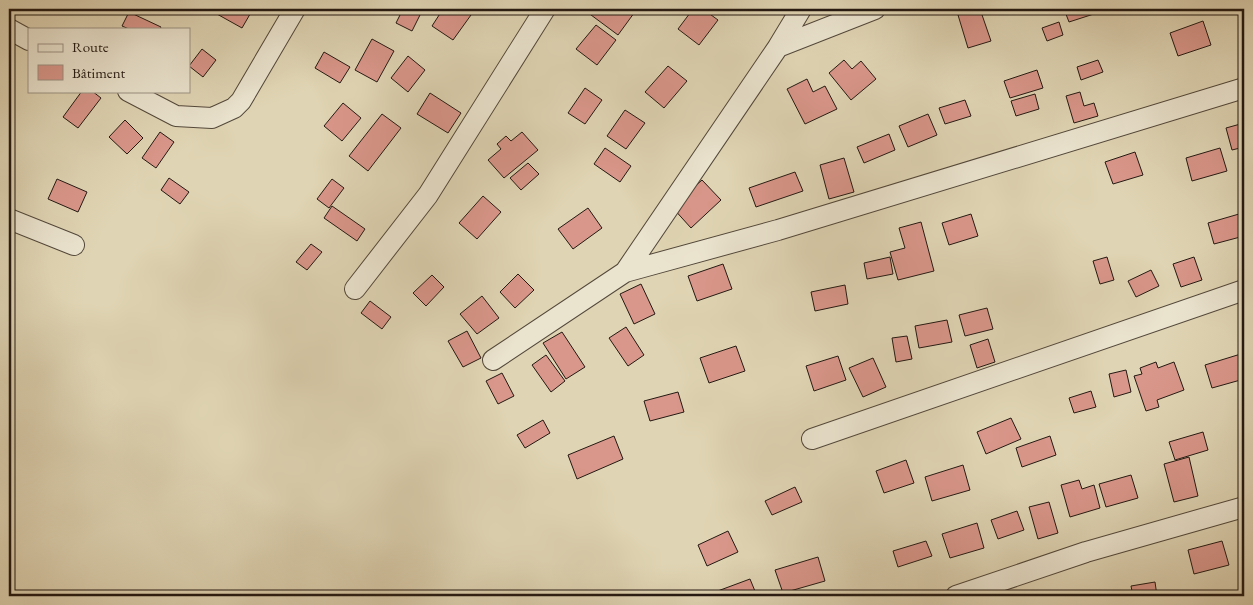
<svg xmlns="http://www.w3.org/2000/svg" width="1253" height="605" viewBox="0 0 1253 605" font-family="'EB Garamond',serif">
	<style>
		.building { fill: #d9968a; stroke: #241912 }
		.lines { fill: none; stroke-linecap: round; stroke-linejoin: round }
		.street-casing { stroke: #53483a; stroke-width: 22 }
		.street { stroke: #eae3ce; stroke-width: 20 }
	</style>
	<rect width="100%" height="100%" fill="#dfd4b3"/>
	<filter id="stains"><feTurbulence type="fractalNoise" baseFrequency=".004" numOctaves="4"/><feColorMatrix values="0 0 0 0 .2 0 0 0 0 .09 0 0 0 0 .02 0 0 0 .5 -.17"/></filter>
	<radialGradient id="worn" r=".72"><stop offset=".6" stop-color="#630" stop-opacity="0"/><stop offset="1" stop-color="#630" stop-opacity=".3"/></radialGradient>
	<path class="building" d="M 208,9 L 253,9 L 242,28 Z
		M 403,9 L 423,9 L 412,31 L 396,23 Z
		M 443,9 L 461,9 L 471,15 L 453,40 L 432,26 Z
		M 583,9 L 637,9 L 618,35 Z
		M 693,9 L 703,9 L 718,20 L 699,45 L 678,29 Z
		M 976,9 L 980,9 L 991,41 L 968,48 L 958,15 Z
		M 1064,9 L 1099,9 L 1100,12 L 1069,22 Z
		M 129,12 L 161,27 L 160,29 L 129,29 L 122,26 Z
		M 1203,21 L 1211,45 L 1178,56 L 1170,33 Z
		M 1059,22 L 1063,35 L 1047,41 L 1042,28 Z
		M 596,25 L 616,40 L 597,65 L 576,49 Z
		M 372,39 L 394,51 L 377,82 L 355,70 Z
		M 202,49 L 216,60 L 203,77 L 189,66 Z
		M 324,52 L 350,67 L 340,83 L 315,68 Z
		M 408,56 L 425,70 L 408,92 L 391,78 Z
		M 844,60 L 852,69 L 861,61 L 876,79 L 851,100 L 829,73 Z
		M 1098,60 L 1103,72 L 1081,80 L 1077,67 Z
		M 668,66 L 687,81 L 664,108 L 645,92 Z
		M 1037,70 L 1043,88 L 1010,98 L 1004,81 Z
		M 807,79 L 813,92 L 825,86 L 837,109 L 805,124 L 787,89 Z
		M 585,88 L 602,100 L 585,124 L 568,113 Z
		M 82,91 L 92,91 L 101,98 L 78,128 L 63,117 Z
		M 1080,92 L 1084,106 L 1094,103 L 1098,116 L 1074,123 L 1066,96 Z
		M 430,93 L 461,113 L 448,133 L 417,114 Z
		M 1035,94 L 1039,109 L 1016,116 L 1011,101 Z
		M 965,100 L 971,116 L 945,124 L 939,108 Z
		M 343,103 L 361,118 L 342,141 L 324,126 Z
		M 625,110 L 645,123 L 626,149 L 607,136 Z
		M 382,114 L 401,128 L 368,171 L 349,156 Z
		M 928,114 L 937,135 L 908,147 L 899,126 Z
		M 125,120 L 143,138 L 127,154 L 109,137 Z
		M 1244,123 L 1244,147 L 1232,150 L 1226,128 Z
		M 160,132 L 174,142 L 156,168 L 142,158 Z
		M 522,132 L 538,150 L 504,178 L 488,160 L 501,149 L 497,144 L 506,136 L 511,141 Z
		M 889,134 L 895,150 L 864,163 L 857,147 Z
		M 605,148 L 631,166 L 620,182 L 594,164 Z
		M 1220,148 L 1227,171 L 1192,181 L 1186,158 Z
		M 1135,152 L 1143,175 L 1113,184 L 1105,162 Z
		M 844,158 L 854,192 L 829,199 L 820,165 Z
		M 528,163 L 539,174 L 521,190 L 510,178 Z
		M 795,172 L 803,191 L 756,207 L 749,188 Z
		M 169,178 L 189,192 L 180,204 L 161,190 Z
		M 57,179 L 87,192 L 78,212 L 48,199 Z
		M 332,179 L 344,188 L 329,208 L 317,199 Z
		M 702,180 L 721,200 L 691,228 L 672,207 Z
		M 483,196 L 501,212 L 477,239 L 459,223 Z
		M 332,206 L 365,229 L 357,241 L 324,218 Z
		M 588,208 L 602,228 L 573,249 L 558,229 Z
		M 971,214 L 978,236 L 949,245 L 942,223 Z
		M 1239,214 L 1244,236 L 1214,244 L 1208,223 Z
		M 921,222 L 934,271 L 898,280 L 890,252 L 905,248 L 899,228 Z
		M 311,244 L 322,252 L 307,270 L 296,262 Z
		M 890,257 L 893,274 L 867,279 L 864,263 Z
		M 1107,257 L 1114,280 L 1100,284 L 1093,261 Z
		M 1194,257 L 1202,280 L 1181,287 L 1173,264 Z
		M 723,264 L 732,289 L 697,301 L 688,276 Z
		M 1151,270 L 1159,286 L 1136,297 L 1128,281 Z
		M 518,274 L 534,290 L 515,308 L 500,292 Z
		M 432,275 L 444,287 L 426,306 L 413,293 Z
		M 641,284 L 655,314 L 634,324 L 620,294 Z
		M 845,285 L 848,304 L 815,311 L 811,292 Z
		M 482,296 L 499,318 L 477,334 L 460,314 Z
		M 370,301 L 391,317 L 382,329 L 361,313 Z
		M 987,308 L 993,329 L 965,336 L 959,315 Z
		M 947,320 L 952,342 L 919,348 L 915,326 Z
		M 626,327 L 644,355 L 628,366 L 609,338 Z
		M 467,331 L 481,358 L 463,367 L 448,341 Z
		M 562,332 L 585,367 L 566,379 L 543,343 Z
		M 907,336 L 912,359 L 896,362 L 892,338 Z
		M 988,339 L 995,362 L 977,368 L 970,345 Z
		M 736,346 L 745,371 L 709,383 L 700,358 Z
		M 1244,353 L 1244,379 L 1212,388 L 1205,365 Z
		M 546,355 L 565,381 L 551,392 L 532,365 Z
		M 838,356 L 846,380 L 814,391 L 806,366 Z
		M 873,358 L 886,387 L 863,397 L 849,368 Z
		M 1156,362 L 1158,368 L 1174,362 L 1184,390 L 1157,400 L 1159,407 L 1146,411 L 1134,376 L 1142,374 L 1140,368 Z
		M 1126,370 L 1131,392 L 1114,397 L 1109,374 Z
		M 502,373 L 514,396 L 498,404 L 486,381 Z
		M 1091,391 L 1096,407 L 1074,413 L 1069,398 Z
		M 678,392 L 684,412 L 650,421 L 644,401 Z
		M 1011,418 L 1021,439 L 986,454 L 977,432 Z
		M 543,420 L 550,433 L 525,448 L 517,435 Z
		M 1203,432 L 1208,450 L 1175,460 L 1169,442 Z
		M 614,436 L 623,459 L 577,479 L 568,455 Z
		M 1050,436 L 1056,455 L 1022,467 L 1016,448 Z
		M 1189,457 L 1198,496 L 1174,502 L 1164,464 Z
		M 906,460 L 914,483 L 884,493 L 876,471 Z
		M 963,465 L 970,490 L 932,501 L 925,477 Z
		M 1131,475 L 1138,498 L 1106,507 L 1099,484 Z
		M 1079,480 L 1082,489 L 1094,485 L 1100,508 L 1070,517 L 1061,485 Z
		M 795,487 L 802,502 L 772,515 L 765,501 Z
		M 1049,502 L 1058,533 L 1038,539 L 1029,507 Z
		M 1017,511 L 1024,530 L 998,539 L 991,520 Z
		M 977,523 L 984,548 L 950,558 L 942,534 Z
		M 728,531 L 738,552 L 707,566 L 698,545 Z
		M 926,541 L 932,556 L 898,567 L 893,551 Z
		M 1222,541 L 1229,565 L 1194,574 L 1188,550 Z
		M 818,557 L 825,581 L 783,593 L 775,570 Z
		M 750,579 L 757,596 L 716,596 L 715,592 Z
		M 1155,582 L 1157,596 L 1133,596 L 1131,586 Z"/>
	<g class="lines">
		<g class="street-casing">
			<path id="street" d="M 9,29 L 29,40
				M 778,47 L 875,9
				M 128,91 L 176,116 L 212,118 L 234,108 L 241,101 L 295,9
				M 9,219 L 74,245
				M 625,272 L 778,230 L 1244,88
				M 355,289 L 428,195 L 545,9
				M 493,360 L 625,272 L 778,47 L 801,9
				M 812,439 L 1244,290
				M 956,596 L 1086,552 L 1244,507"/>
		</g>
		<use href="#street" class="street"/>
	</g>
	<rect width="1253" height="605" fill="none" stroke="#dfd4b3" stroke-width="30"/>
	<rect x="10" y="10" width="1233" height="585" fill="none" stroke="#241912" stroke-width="2.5"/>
	<rect x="15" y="15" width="1223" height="575" fill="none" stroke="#241912"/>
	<rect x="28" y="28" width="162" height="65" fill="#eae3ce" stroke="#9b9283"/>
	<rect x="38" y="44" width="25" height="8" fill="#eae3ce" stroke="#9b9283"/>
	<text x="72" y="52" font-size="15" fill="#241912">Route</text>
	<rect x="38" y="65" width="25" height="15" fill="#d9968a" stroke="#9b9283"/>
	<text x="72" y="78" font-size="15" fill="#241912">Bâtiment</text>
	<rect width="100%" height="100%" filter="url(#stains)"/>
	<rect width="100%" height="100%" fill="url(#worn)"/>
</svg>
